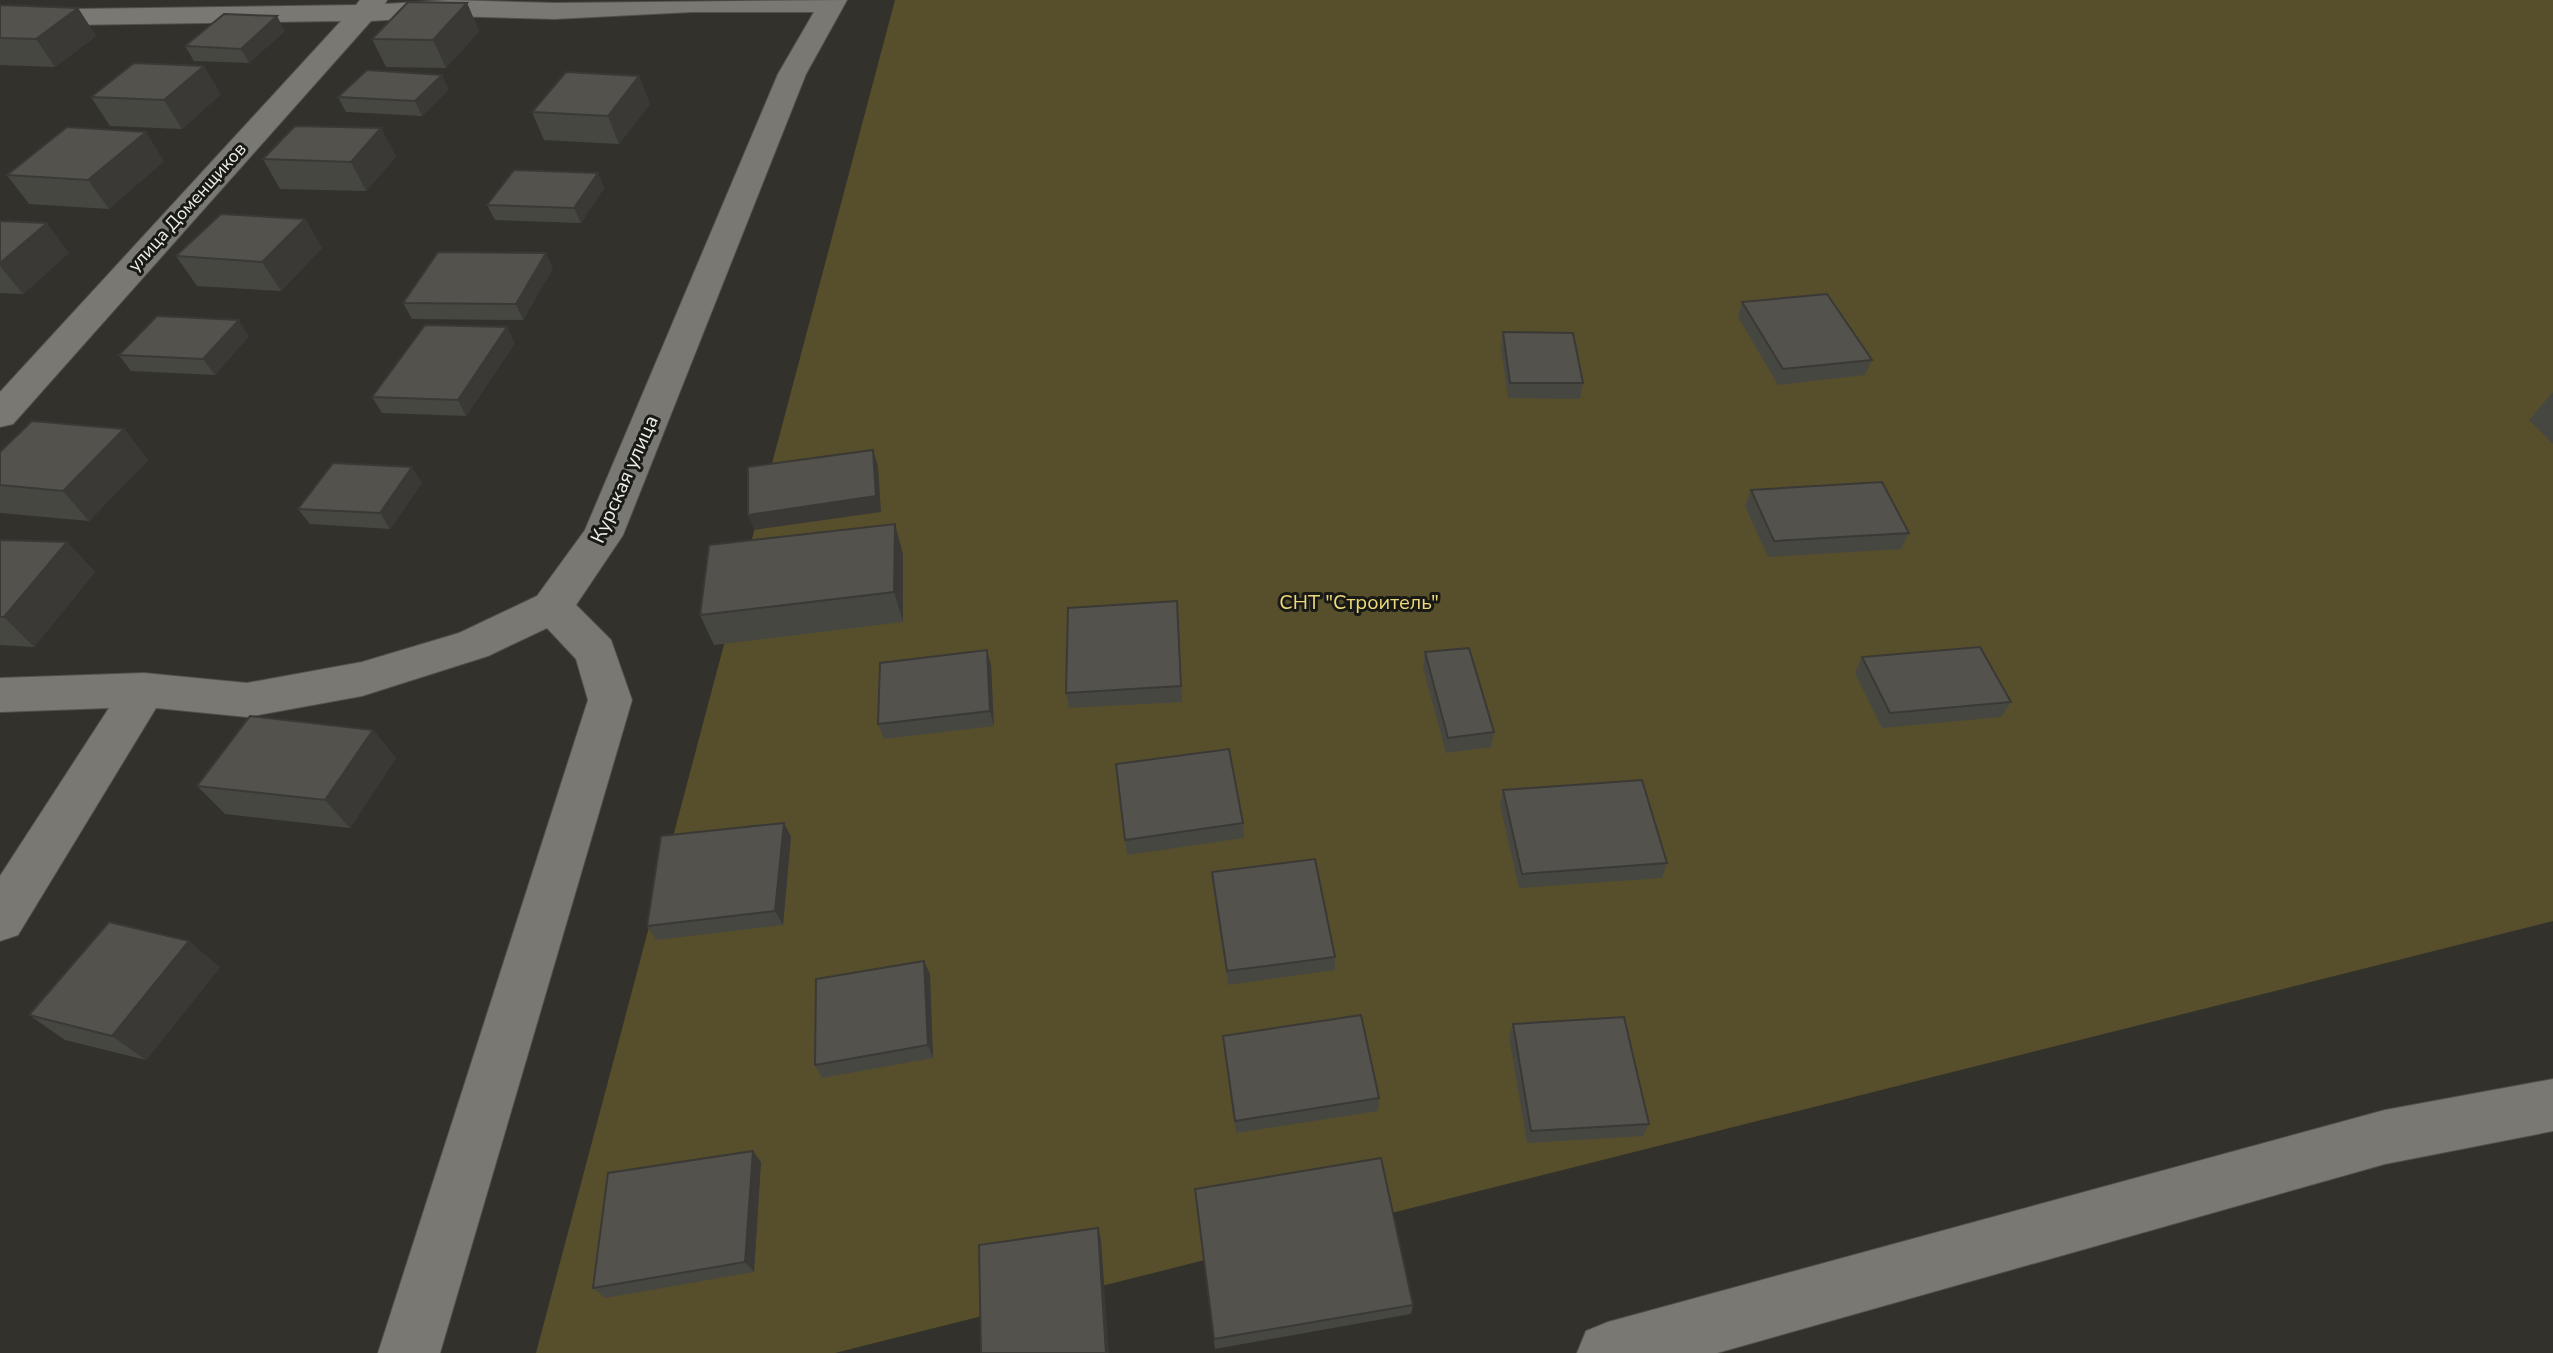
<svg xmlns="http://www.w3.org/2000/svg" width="2553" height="1353" viewBox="0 0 2553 1353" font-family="'Nunito Sans',sans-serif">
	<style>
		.green { fill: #574f2b }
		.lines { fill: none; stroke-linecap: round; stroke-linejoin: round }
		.street-casing { stroke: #51504b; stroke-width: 2 }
		.street { fill: #7a7872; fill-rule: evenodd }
		.wall { fill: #474742 }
		.shaded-wall { fill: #3a3936 }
		.building { fill: #53524d; stroke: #3a3936; stroke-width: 2 }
		.labels { text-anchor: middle; stroke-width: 6; stroke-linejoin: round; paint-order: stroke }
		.far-street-label { font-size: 18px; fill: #edede9; stroke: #191916 }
		.street-label { font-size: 20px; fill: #edede9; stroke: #191916 }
		.park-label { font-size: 20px; fill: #edd97b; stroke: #191916 }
	</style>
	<rect width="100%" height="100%" fill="#32312c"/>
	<path class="green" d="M 895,0 L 2553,0 L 2553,921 L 835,1353 L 536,1353 Z"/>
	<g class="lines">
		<g class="street-casing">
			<path id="street" d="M 360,0 L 387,0 L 385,4 L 449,0 L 555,3 L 847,0 L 806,74 L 623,535 L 576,605 L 611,640 L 632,700 L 440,1353 L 378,1353 L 588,700 L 576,659 L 547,628 L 488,656 L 362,696 L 247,717 L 156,708 L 18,935 L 0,941 L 0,876 L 109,708 L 0,712 L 0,678 L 144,673 L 247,683 L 362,662 L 459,633 L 537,596 L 585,530 L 778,74 L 814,12 L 692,12 L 555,19 L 449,16 L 371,21 L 13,424 L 0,427 L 0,392 L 341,21 L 0,26 L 0,10 L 356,5 Z
				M 2553,1079 L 2553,1131 L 2385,1164 L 1717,1353 L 1577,1353 L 1586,1331 L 1608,1322 L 2385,1110 Z"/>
		</g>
		<use href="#street" class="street"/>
	</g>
	<path class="wall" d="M 467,3 L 479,31 L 446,68 L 386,67 L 372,39 Z
		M 0,5 L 78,8 L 96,36 L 55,67 L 0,65 Z
		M 285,31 L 249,63 L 194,61 L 185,46 Z
		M 639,76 L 650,104 L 619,144 L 544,140 L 532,112 Z
		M 449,89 L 422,116 L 346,112 L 338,97 Z
		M 221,94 L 182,129 L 110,126 L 91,97 Z
		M 381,128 L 396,157 L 366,191 L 280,189 L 263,159 Z
		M 164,161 L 109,209 L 29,204 L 7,175 Z
		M 598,173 L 604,188 L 581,223 L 495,220 L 487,205 Z
		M 305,219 L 322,248 L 281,291 L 197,286 L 176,256 Z
		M 0,221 L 69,253 L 23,294 L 0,293 Z
		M 553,268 L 523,320 L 412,319 L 403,303 Z
		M 1742,302 L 1872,360 L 1865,375 L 1778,385 L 1738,317 Z
		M 1503,332 L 1583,383 L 1580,399 L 1508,398 L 1501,348 Z
		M 249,336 L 215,375 L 131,371 L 119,355 Z
		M 515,343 L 466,416 L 382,413 L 372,397 Z
		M 2553,392 L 2553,444 L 2529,420 Z
		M 124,429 L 148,460 L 89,521 L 0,513 L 0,452 Z
		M 422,483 L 390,529 L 310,524 L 298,509 Z
		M 1751,490 L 1909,533 L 1901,549 L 1768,557 L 1745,506 Z
		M 0,540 L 67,542 L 95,572 L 34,647 L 0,645 Z
		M 903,554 L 903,622 L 714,645 L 700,615 Z
		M 1178,617 L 1182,702 L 1069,708 L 1066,693 Z
		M 1425,652 L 1494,732 L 1491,747 L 1446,753 L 1423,668 Z
		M 1862,657 L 2011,702 L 2001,717 L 1882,728 L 1855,673 Z
		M 991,665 L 994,726 L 884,739 L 878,724 Z
		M 373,730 L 396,758 L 350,828 L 225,814 L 197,786 Z
		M 1116,764 L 1243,823 L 1244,838 L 1127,855 Z
		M 1503,790 L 1667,863 L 1662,878 L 1519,888 L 1500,805 Z
		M 784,823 L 791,837 L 783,925 L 656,940 L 647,926 Z
		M 1212,872 L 1335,957 L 1335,970 L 1228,985 L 1213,886 Z
		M 924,961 L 930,974 L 933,1058 L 822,1078 L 815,1065 Z
		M 220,967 L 146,1060 L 65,1040 L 29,1015 Z
		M 1513,1024 L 1649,1124 L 1643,1136 L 1527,1143 L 1509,1037 Z
		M 1223,1036 L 1379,1098 L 1378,1111 L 1236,1133 Z
		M 761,1162 L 754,1272 L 605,1298 L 593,1288 Z
		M 1195,1189 L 1413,1305 L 1411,1314 L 1215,1349 Z"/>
	<path class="shaded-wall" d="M 467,3 L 479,31 L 446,68 L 433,40 Z
		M 78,8 L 96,36 L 55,67 L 36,39 Z
		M 277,16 L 285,31 L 249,63 L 241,49 Z
		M 204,66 L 221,94 L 182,129 L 164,100 Z
		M 442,75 L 449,89 L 422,116 L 415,101 Z
		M 639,76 L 650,104 L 619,144 L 608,116 Z
		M 381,128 L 396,157 L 366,191 L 351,162 Z
		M 146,132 L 164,161 L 109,209 L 88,180 Z
		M 598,173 L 604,188 L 581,223 L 574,208 Z
		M 305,219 L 322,248 L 281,291 L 262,262 Z
		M 47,223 L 69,253 L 23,294 L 0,266 L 0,263 Z
		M 546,253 L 553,268 L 523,320 L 516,304 Z
		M 239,320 L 249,336 L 215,375 L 203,359 Z
		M 507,327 L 515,343 L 466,416 L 458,400 Z
		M 124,429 L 148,460 L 89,521 L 63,491 Z
		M 873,450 L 878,466 L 881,512 L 754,530 L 748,515 Z
		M 412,467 L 422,483 L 390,529 L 380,513 Z
		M 895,524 L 903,554 L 903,622 L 894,592 Z
		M 67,542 L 95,572 L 34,647 L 4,617 Z
		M 987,650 L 991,665 L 994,726 L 990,711 Z
		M 373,730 L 396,758 L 350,828 L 325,800 Z
		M 784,823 L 791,837 L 783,925 L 775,911 Z
		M 189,941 L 220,967 L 146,1060 L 112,1036 Z
		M 924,961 L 930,974 L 933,1058 L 928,1045 Z
		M 753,1151 L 761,1162 L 754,1272 L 745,1262 Z
		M 1098,1228 L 1101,1239 L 1109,1353 L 1106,1353 Z"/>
	<path class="building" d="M 408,2 L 467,3 L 433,40 L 372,39 Z
		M 0,5 L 78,8 L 36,39 L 0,38 Z
		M 224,14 L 277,16 L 241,49 L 185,46 Z
		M 134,63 L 204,66 L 164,100 L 91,97 Z
		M 367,70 L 442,75 L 415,101 L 338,97 Z
		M 566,72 L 639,76 L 608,116 L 532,112 Z
		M 295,126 L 381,128 L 351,162 L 263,159 Z
		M 67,127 L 146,132 L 88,180 L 7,175 Z
		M 514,170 L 598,173 L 574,208 L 487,205 Z
		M 221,214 L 305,219 L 262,262 L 176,256 Z
		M 0,221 L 47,223 L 0,263 Z
		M 438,252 L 546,253 L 516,304 L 403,303 Z
		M 1827,294 L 1872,360 L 1783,369 L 1742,302 Z
		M 157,316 L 239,320 L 203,359 L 119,355 Z
		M 425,325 L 507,327 L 458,400 L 372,397 Z
		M 1503,332 L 1573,333 L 1583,383 L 1510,383 Z
		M 32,421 L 124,429 L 63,491 L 0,485 L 0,452 Z
		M 873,450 L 876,496 L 748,515 L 748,467 Z
		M 333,463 L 412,467 L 380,513 L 298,509 Z
		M 1882,482 L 1909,533 L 1774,541 L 1751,490 Z
		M 895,524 L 894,592 L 700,615 L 709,545 Z
		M 0,540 L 67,542 L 4,617 L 0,617 Z
		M 1177,601 L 1181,686 L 1066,693 L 1068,608 Z
		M 1980,647 L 2011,702 L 1890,713 L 1862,657 Z
		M 1469,648 L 1494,732 L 1448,738 L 1425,652 Z
		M 987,650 L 990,711 L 878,724 L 880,663 Z
		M 250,716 L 373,730 L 325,800 L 197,786 Z
		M 1229,749 L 1243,823 L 1125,840 L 1116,764 Z
		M 1642,780 L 1667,863 L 1522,874 L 1503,790 Z
		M 784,823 L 775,911 L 647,926 L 661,836 Z
		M 1315,859 L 1335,957 L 1227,971 L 1212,872 Z
		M 109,922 L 189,941 L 112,1036 L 29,1015 Z
		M 924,961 L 928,1045 L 815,1065 L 816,979 Z
		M 1361,1015 L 1379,1098 L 1235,1121 L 1223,1036 Z
		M 1624,1017 L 1649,1124 L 1531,1131 L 1513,1024 Z
		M 753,1151 L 745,1262 L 593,1288 L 608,1173 Z
		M 1381,1158 L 1413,1305 L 1214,1339 L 1195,1189 Z
		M 1098,1228 L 1106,1353 L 981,1353 L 979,1245 Z"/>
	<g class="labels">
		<g class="far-street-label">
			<text transform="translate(187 207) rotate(-48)" y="6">улица Доменщиков</text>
		</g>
		<g class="street-label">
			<text transform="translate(624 479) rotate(-66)" y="7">Курская улица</text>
		</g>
		<g class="park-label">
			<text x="1359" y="609">СНТ "Строитель"</text>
		</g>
	</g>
</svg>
